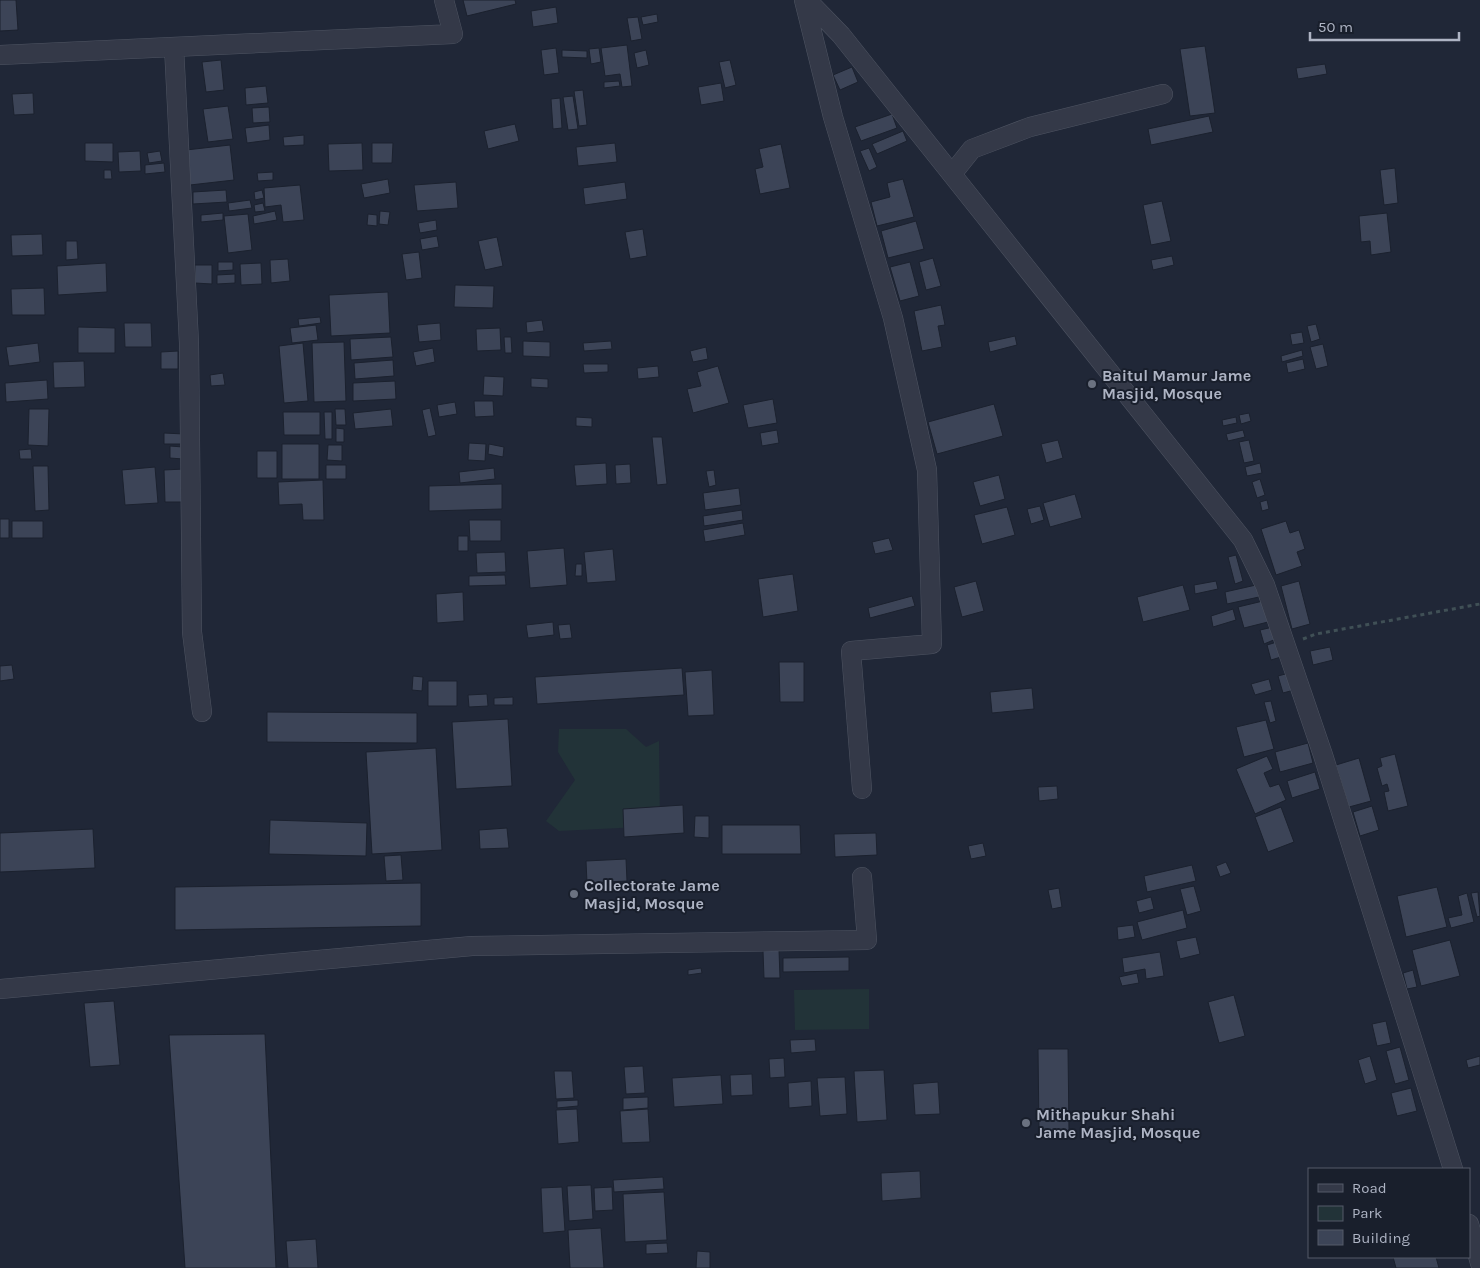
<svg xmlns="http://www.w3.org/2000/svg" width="1480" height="1268" viewBox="0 0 1480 1268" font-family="Karla,sans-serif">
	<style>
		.green { fill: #223338 }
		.building { fill: #3c4457; stroke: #1b212e }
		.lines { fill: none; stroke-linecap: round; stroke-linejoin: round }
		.street-casing { stroke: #4e5462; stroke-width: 20 }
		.path { stroke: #405056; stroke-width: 3; stroke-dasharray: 4 4; stroke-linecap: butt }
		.street { stroke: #343948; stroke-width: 19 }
		.worship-dot { fill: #6b7280; stroke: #191f2c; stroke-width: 2 }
		.labels { text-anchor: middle; stroke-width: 4; stroke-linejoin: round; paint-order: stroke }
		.poi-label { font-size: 16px; font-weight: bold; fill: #aeb4c4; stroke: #191f2c; text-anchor: start }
	</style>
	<rect width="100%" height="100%" fill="#202737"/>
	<path class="green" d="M 559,729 L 626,729 L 646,747 L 659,741 L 660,826 L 559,831 L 546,821 L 575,780 L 558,752 Z
		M 869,989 L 869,1029 L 795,1030 L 794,990 Z"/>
	<path class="building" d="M 0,0 L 16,0 L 18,30 L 0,31 Z
		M 463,0 L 515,0 L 516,4 L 467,16 Z
		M 556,7 L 558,23 L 533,27 L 531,11 Z
		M 657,14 L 658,22 L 643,25 L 641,17 Z
		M 638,17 L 642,39 L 631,41 L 627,18 Z
		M 627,45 L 632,86 L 622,87 L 620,74 L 605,76 L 601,48 Z
		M 1205,46 L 1215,113 L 1190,116 L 1180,49 Z
		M 556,48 L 559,73 L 544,75 L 541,50 Z
		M 599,48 L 601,62 L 591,64 L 589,49 Z
		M 562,50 L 587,51 L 587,58 L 562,57 Z
		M 646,50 L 649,65 L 637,68 L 634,53 Z
		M 221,60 L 224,90 L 206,92 L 202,62 Z
		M 730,60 L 736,85 L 725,88 L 719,62 Z
		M 1325,64 L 1327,74 L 1298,79 L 1296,68 Z
		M 852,67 L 858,82 L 840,90 L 833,75 Z
		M 619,81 L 620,86 L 604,88 L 604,82 Z
		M 721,83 L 724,101 L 701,105 L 698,87 Z
		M 266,86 L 268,103 L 246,105 L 245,88 Z
		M 583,90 L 587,125 L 579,126 L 574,91 Z
		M 33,93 L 34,114 L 14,115 L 12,94 Z
		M 573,96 L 578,129 L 568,130 L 563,97 Z
		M 560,98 L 562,128 L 553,129 L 551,99 Z
		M 228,106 L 233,139 L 208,142 L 203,109 Z
		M 269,107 L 270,122 L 253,123 L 252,108 Z
		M 892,114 L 897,128 L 861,141 L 855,127 Z
		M 1209,116 L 1213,132 L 1151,145 L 1148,129 Z
		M 515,124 L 519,141 L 488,149 L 484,131 Z
		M 269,125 L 270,140 L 247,143 L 245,128 Z
		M 903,131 L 907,141 L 877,154 L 872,144 Z
		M 304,135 L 304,145 L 284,146 L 283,137 Z
		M 85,143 L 113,143 L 113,162 L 85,161 Z
		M 362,143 L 363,170 L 329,171 L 328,144 Z
		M 372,143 L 393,143 L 392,163 L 372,163 Z
		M 615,143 L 617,162 L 578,166 L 576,147 Z
		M 781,144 L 790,188 L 760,194 L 755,169 L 763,167 L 759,149 Z
		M 230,145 L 234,180 L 190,185 L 186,150 Z
		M 869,148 L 877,167 L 869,171 L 860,151 Z
		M 140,151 L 141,171 L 119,172 L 118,152 Z
		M 160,151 L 162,161 L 149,163 L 147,153 Z
		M 164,163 L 165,172 L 145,174 L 145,165 Z
		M 1395,168 L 1398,203 L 1384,205 L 1380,170 Z
		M 104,170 L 111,170 L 112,179 L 104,179 Z
		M 273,172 L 273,180 L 258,181 L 257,173 Z
		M 388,179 L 390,193 L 364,198 L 361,184 Z
		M 903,179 L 914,217 L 877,226 L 871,202 L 890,197 L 887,183 Z
		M 456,182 L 458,208 L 417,211 L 414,185 Z
		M 625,182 L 627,199 L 585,205 L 583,188 Z
		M 300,185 L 304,220 L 283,222 L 281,205 L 265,207 L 264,188 Z
		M 226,190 L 227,202 L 193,204 L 193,192 Z
		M 262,190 L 264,198 L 255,200 L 254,192 Z
		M 250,200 L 252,208 L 229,211 L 228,203 Z
		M 1162,201 L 1171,241 L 1151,245 L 1143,205 Z
		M 263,203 L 265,211 L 255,212 L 254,205 Z
		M 275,211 L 277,220 L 254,224 L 253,216 Z
		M 380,211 L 390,212 L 388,225 L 379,224 Z
		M 223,213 L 223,220 L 201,222 L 201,215 Z
		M 1387,213 L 1391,252 L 1371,255 L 1370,241 L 1361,242 L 1359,216 Z
		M 248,214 L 252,250 L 228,253 L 224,216 Z
		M 368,214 L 377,215 L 377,226 L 367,225 Z
		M 436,220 L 437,230 L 420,233 L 418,223 Z
		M 916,221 L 924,249 L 888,258 L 881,231 Z
		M 643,229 L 647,256 L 630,259 L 625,232 Z
		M 42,234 L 43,255 L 12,256 L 11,235 Z
		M 437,236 L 439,247 L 422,250 L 420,239 Z
		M 497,237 L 503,266 L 485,270 L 478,241 Z
		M 66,241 L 77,241 L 78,259 L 66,260 Z
		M 419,252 L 422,278 L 406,280 L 402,254 Z
		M 1172,256 L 1174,265 L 1153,270 L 1151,260 Z
		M 933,258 L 941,286 L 926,290 L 919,262 Z
		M 288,259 L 290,281 L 271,283 L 270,260 Z
		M 218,262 L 233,262 L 233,270 L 218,271 Z
		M 910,262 L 919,296 L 900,301 L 890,267 Z
		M 106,263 L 107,292 L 58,295 L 57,266 Z
		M 261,263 L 262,284 L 241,285 L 240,264 Z
		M 195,265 L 212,265 L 212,284 L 195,283 Z
		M 235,274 L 235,283 L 217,284 L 217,275 Z
		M 455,285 L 494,286 L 493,308 L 454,307 Z
		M 44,288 L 45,315 L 12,315 L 11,289 Z
		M 388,292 L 390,333 L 331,336 L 329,295 Z
		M 941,305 L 945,325 L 938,326 L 942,347 L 922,351 L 914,311 Z
		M 320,317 L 321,323 L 299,326 L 298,319 Z
		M 542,320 L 544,331 L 527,333 L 526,322 Z
		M 124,323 L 151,323 L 152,347 L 125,347 Z
		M 440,323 L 441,340 L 419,342 L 417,325 Z
		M 1316,324 L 1320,339 L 1311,342 L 1307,326 Z
		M 316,325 L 318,340 L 292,343 L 290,328 Z
		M 78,327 L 115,328 L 115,353 L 78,353 Z
		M 500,328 L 501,350 L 477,351 L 476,329 Z
		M 1302,332 L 1304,343 L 1292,345 L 1290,334 Z
		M 1015,336 L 1017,345 L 990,352 L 988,342 Z
		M 391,337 L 393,357 L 351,360 L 350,339 Z
		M 504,337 L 511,337 L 512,353 L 505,353 Z
		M 523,341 L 550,342 L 550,357 L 523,356 Z
		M 611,341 L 612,349 L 584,351 L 583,343 Z
		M 344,342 L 346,401 L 314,402 L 312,343 Z
		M 38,343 L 40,362 L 9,366 L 6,347 Z
		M 303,343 L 308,401 L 284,403 L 279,346 Z
		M 1323,344 L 1328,366 L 1316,369 L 1310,347 Z
		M 706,347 L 708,359 L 693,362 L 690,351 Z
		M 433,348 L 435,362 L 416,366 L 413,352 Z
		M 1302,350 L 1303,356 L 1282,362 L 1281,356 Z
		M 178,351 L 178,369 L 161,369 L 161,352 Z
		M 1303,359 L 1305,369 L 1288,373 L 1286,363 Z
		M 393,360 L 394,376 L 355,379 L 354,363 Z
		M 84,361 L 85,387 L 54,388 L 53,362 Z
		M 583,364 L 608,364 L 608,372 L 584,373 Z
		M 658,366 L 659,377 L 638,379 L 637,368 Z
		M 718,366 L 729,403 L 693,413 L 687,389 L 701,386 L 697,372 Z
		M 223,373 L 225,385 L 211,386 L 210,375 Z
		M 484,376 L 504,377 L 503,396 L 483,395 Z
		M 531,378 L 548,379 L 548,388 L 531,387 Z
		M 47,380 L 48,399 L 6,402 L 5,383 Z
		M 395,381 L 396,399 L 353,401 L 353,383 Z
		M 773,399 L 777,423 L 748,428 L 743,405 Z
		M 474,401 L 493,401 L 494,416 L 475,417 Z
		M 455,402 L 457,414 L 439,417 L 437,405 Z
		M 994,404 L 1003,436 L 937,454 L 928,422 Z
		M 430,408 L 436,435 L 428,437 L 422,410 Z
		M 29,409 L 49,409 L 48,446 L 28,445 Z
		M 335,409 L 345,409 L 346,425 L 336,425 Z
		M 391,409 L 393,426 L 355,429 L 353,413 Z
		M 283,412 L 320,412 L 320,435 L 284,435 Z
		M 324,412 L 332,412 L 332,439 L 325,439 Z
		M 1249,413 L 1251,421 L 1241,424 L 1239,415 Z
		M 576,417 L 592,418 L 592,427 L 576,426 Z
		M 1236,417 L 1237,423 L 1223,426 L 1222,420 Z
		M 336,428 L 344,429 L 344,442 L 336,442 Z
		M 777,430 L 779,443 L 762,446 L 760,433 Z
		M 1243,430 L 1245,437 L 1228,441 L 1226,434 Z
		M 164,433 L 184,434 L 184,444 L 164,444 Z
		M 652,437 L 662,437 L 667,484 L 657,485 Z
		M 1058,440 L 1063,458 L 1046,463 L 1041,444 Z
		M 1249,440 L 1254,461 L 1244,463 L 1239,442 Z
		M 469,443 L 486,444 L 485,461 L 468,460 Z
		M 282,444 L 319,444 L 319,479 L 282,479 Z
		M 489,444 L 504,447 L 503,457 L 488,454 Z
		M 328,445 L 342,445 L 342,461 L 327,460 Z
		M 170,446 L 183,447 L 183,459 L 170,458 Z
		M 31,449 L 32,459 L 20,459 L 19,450 Z
		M 257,451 L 277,451 L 277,478 L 257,478 Z
		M 606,463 L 607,484 L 576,486 L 574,465 Z
		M 1260,463 L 1262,473 L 1247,476 L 1245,467 Z
		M 630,464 L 631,483 L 616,484 L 615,465 Z
		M 326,465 L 346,465 L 346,479 L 326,479 Z
		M 33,466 L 48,466 L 49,510 L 35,511 Z
		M 155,467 L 158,503 L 125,505 L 122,470 Z
		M 494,468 L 495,479 L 460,483 L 459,472 Z
		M 184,469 L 186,502 L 165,502 L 164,470 Z
		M 714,470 L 716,485 L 709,487 L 706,471 Z
		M 999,475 L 1005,499 L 980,506 L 973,482 Z
		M 1260,479 L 1265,495 L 1257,498 L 1252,482 Z
		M 323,480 L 324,520 L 303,520 L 302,504 L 279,505 L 278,482 Z
		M 502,484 L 502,509 L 429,511 L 429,486 Z
		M 739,488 L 741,505 L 705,510 L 703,493 Z
		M 1075,494 L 1082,518 L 1050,527 L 1043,503 Z
		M 1267,500 L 1269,509 L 1262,511 L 1260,502 Z
		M 1040,506 L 1044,520 L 1031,524 L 1027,509 Z
		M 1007,507 L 1015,535 L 982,544 L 974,515 Z
		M 742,510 L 743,520 L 704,526 L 703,516 Z
		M 0,519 L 9,519 L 9,538 L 0,538 Z
		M 469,520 L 501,520 L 501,541 L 470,541 Z
		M 12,521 L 43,521 L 43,538 L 12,538 Z
		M 1286,521 L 1290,533 L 1299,530 L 1305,549 L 1297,552 L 1302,566 L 1276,575 L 1261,529 Z
		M 743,523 L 745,535 L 705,542 L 703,530 Z
		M 458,536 L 468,536 L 468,551 L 458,551 Z
		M 889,538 L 893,550 L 875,554 L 872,542 Z
		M 564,548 L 567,585 L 530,588 L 527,551 Z
		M 613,549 L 616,581 L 587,583 L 584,552 Z
		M 505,552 L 506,572 L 477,573 L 476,553 Z
		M 1236,555 L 1243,581 L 1235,584 L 1228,557 Z
		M 576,564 L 582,564 L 582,576 L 575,576 Z
		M 793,574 L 798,611 L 763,617 L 758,579 Z
		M 505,575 L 506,585 L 469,586 L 469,576 Z
		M 976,581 L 984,611 L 962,617 L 954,587 Z
		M 1216,581 L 1218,589 L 1195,594 L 1194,585 Z
		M 1299,581 L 1310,624 L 1292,629 L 1281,586 Z
		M 1183,585 L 1190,610 L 1143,622 L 1137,597 Z
		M 1256,585 L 1259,597 L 1227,604 L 1225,592 Z
		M 463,592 L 464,621 L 437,623 L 436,594 Z
		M 912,596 L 915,606 L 870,618 L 868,608 Z
		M 1263,601 L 1268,622 L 1244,628 L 1238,607 Z
		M 1233,609 L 1236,620 L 1213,627 L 1211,616 Z
		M 553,622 L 554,635 L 528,638 L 526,625 Z
		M 570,624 L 572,638 L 560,639 L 558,625 Z
		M 1273,627 L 1276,639 L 1264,644 L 1260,630 Z
		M 1277,642 L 1281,657 L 1271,660 L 1267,645 Z
		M 1330,647 L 1333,660 L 1313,665 L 1310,651 Z
		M 779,662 L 804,662 L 804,702 L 780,702 Z
		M 12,665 L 14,679 L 0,681 L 0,666 Z
		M 682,668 L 684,695 L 537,704 L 535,677 Z
		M 712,670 L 714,715 L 688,716 L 685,672 Z
		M 1289,673 L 1294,690 L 1283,693 L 1278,676 Z
		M 413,676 L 423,677 L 422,691 L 412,690 Z
		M 1269,679 L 1272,690 L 1255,695 L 1251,684 Z
		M 428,681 L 457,681 L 457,706 L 428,706 Z
		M 1032,688 L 1034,709 L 992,713 L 990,692 Z
		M 487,694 L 488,706 L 469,707 L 468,695 Z
		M 513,697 L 513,705 L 494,705 L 494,698 Z
		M 1271,701 L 1276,721 L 1270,723 L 1264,702 Z
		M 267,712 L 417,713 L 417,743 L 267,742 Z
		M 508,719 L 512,786 L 456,789 L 452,722 Z
		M 1266,720 L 1274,749 L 1244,757 L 1236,727 Z
		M 1308,743 L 1313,763 L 1280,772 L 1275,752 Z
		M 436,748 L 442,850 L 372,854 L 366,752 Z
		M 1395,754 L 1408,806 L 1388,811 L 1384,792 L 1389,791 L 1387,784 L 1382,786 L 1377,768 L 1382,766 L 1380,758 Z
		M 1267,756 L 1273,769 L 1264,773 L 1270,787 L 1279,784 L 1286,800 L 1255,814 L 1236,769 Z
		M 1359,758 L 1371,801 L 1349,807 L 1336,765 Z
		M 1315,772 L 1320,789 L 1292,798 L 1287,781 Z
		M 1057,786 L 1058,799 L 1039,801 L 1038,787 Z
		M 683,805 L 684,833 L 624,837 L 623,809 Z
		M 1372,806 L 1379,830 L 1360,836 L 1353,812 Z
		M 1281,807 L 1294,842 L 1268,852 L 1255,817 Z
		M 695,816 L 709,816 L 709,838 L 694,837 Z
		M 270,820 L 367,823 L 366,856 L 269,854 Z
		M 722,825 L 800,825 L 801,854 L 722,854 Z
		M 507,828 L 509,848 L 480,849 L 479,830 Z
		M 93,829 L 95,868 L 0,872 L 0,833 Z
		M 876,833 L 877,855 L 835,857 L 834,834 Z
		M 983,843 L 986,856 L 971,859 L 968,846 Z
		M 401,855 L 403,880 L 386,881 L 384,856 Z
		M 626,859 L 627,881 L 587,883 L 586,861 Z
		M 1226,862 L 1231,873 L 1220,877 L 1216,866 Z
		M 1192,865 L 1196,881 L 1147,892 L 1144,876 Z
		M 421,883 L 421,926 L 175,930 L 175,887 Z
		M 1194,886 L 1201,911 L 1187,915 L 1180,889 Z
		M 1437,887 L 1447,927 L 1406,937 L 1397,896 Z
		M 1059,888 L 1062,907 L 1052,909 L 1048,890 Z
		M 1478,892 L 1480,916 L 1477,917 L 1471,893 Z
		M 1467,893 L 1474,922 L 1451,928 L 1448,918 L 1462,915 L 1458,896 Z
		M 1151,897 L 1154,909 L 1139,913 L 1136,901 Z
		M 1183,910 L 1187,928 L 1142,940 L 1137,922 Z
		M 1133,925 L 1135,937 L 1118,940 L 1117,927 Z
		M 1196,937 L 1200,954 L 1180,959 L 1176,941 Z
		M 1450,940 L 1460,976 L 1421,986 L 1412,950 Z
		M 779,950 L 780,978 L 764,978 L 763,951 Z
		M 1160,952 L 1164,976 L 1146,979 L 1145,969 L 1124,973 L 1122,958 Z
		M 849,957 L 849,971 L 783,972 L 783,958 Z
		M 701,968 L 702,973 L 688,975 L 688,970 Z
		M 1413,970 L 1417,987 L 1407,989 L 1403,973 Z
		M 1137,973 L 1139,983 L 1122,986 L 1119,977 Z
		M 1234,995 L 1245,1036 L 1219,1043 L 1208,1002 Z
		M 114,1001 L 120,1065 L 90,1067 L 84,1003 Z
		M 1386,1021 L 1391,1043 L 1377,1046 L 1372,1024 Z
		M 265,1034 L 276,1268 L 185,1268 L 169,1035 Z
		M 815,1039 L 816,1051 L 791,1053 L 790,1040 Z
		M 1400,1047 L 1409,1080 L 1395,1084 L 1386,1051 Z
		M 1038,1049 L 1068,1049 L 1069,1131 L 1039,1132 Z
		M 1370,1056 L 1377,1080 L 1365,1084 L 1358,1060 Z
		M 1480,1056 L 1480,1065 L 1468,1068 L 1466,1060 Z
		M 784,1058 L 785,1077 L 770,1078 L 769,1059 Z
		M 643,1066 L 645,1093 L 626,1094 L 624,1067 Z
		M 884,1070 L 887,1120 L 857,1122 L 854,1071 Z
		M 554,1071 L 572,1071 L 574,1098 L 556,1099 Z
		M 752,1074 L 753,1095 L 731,1096 L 730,1075 Z
		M 721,1075 L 723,1104 L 674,1107 L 672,1078 Z
		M 845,1077 L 847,1114 L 820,1116 L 817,1078 Z
		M 811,1081 L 812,1106 L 789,1108 L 788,1083 Z
		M 938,1082 L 940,1114 L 915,1115 L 913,1084 Z
		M 1411,1088 L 1417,1111 L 1397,1116 L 1391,1093 Z
		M 648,1097 L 648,1108 L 623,1110 L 623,1098 Z
		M 578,1100 L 578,1106 L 557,1108 L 557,1101 Z
		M 577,1109 L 579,1142 L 558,1144 L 556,1110 Z
		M 648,1109 L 650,1142 L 622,1143 L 620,1111 Z
		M 920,1171 L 921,1198 L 882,1201 L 881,1173 Z
		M 663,1177 L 664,1189 L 614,1192 L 613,1180 Z
		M 591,1185 L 593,1219 L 569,1221 L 567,1186 Z
		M 562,1187 L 565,1231 L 543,1233 L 541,1188 Z
		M 612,1187 L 613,1210 L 595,1211 L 594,1188 Z
		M 664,1192 L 667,1240 L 625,1242 L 623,1194 Z
		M 601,1228 L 604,1268 L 570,1268 L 568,1230 Z
		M 316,1239 L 318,1268 L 288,1268 L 286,1241 Z
		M 667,1243 L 668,1253 L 646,1254 L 646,1244 Z
		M 697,1251 L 710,1252 L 710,1268 L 696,1268 Z
		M 1393,1257 L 1436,1257 L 1439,1268 L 1396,1268 Z"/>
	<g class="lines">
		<g class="street-casing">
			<path id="street" d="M 804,0 L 833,117 L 893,318 L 927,470 L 932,644 L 851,651 L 862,789
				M 807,0 L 841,35 L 1243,540 L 1265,585 L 1323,755 L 1453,1169
				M 174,47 L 189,343 L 192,632 L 202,712
				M 0,55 L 453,34 L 444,0
				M 952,174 L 972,149 L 1030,127 L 1163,94
				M 0,989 L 472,946 L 867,940 L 862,877
				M 1469,1224 L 1480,1263"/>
		</g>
		<path class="path" d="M 1303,639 L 1316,634 L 1480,604"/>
		<use href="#street" class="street"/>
	</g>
	<g class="worship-dot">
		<circle cx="1092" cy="384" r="5"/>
		<circle cx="574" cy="894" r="5"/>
		<circle cx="1026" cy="1123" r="5"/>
	</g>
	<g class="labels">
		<g class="poi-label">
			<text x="1102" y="381">Baitul Mamur Jame<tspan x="1102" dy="18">Masjid, Mosque</tspan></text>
			<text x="584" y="891">Collectorate Jame<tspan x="584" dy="18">Masjid, Mosque</tspan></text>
			<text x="1036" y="1120">Mithapukur Shahi<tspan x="1036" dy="18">Jame Masjid, Mosque</tspan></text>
		</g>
	</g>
	<rect x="1308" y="1168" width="162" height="90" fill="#191f2c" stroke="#555b69"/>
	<rect x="1318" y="1184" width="25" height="8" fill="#343948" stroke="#555b69"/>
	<text x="1352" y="1193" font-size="15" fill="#aeb4c4">Road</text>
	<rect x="1318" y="1206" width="25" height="15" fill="#223338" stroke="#555b69"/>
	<text x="1352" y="1218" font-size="15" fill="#aeb4c4">Park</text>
	<rect x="1318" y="1230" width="25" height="15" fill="#3c4457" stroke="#555b69"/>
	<text x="1352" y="1243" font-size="15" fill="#aeb4c4">Building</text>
	<path d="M1310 32v8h149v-8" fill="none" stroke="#aeb4c4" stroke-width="2.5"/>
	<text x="1318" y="32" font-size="15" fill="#aeb4c4" stroke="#191f2c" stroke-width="4" paint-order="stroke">50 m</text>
</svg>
